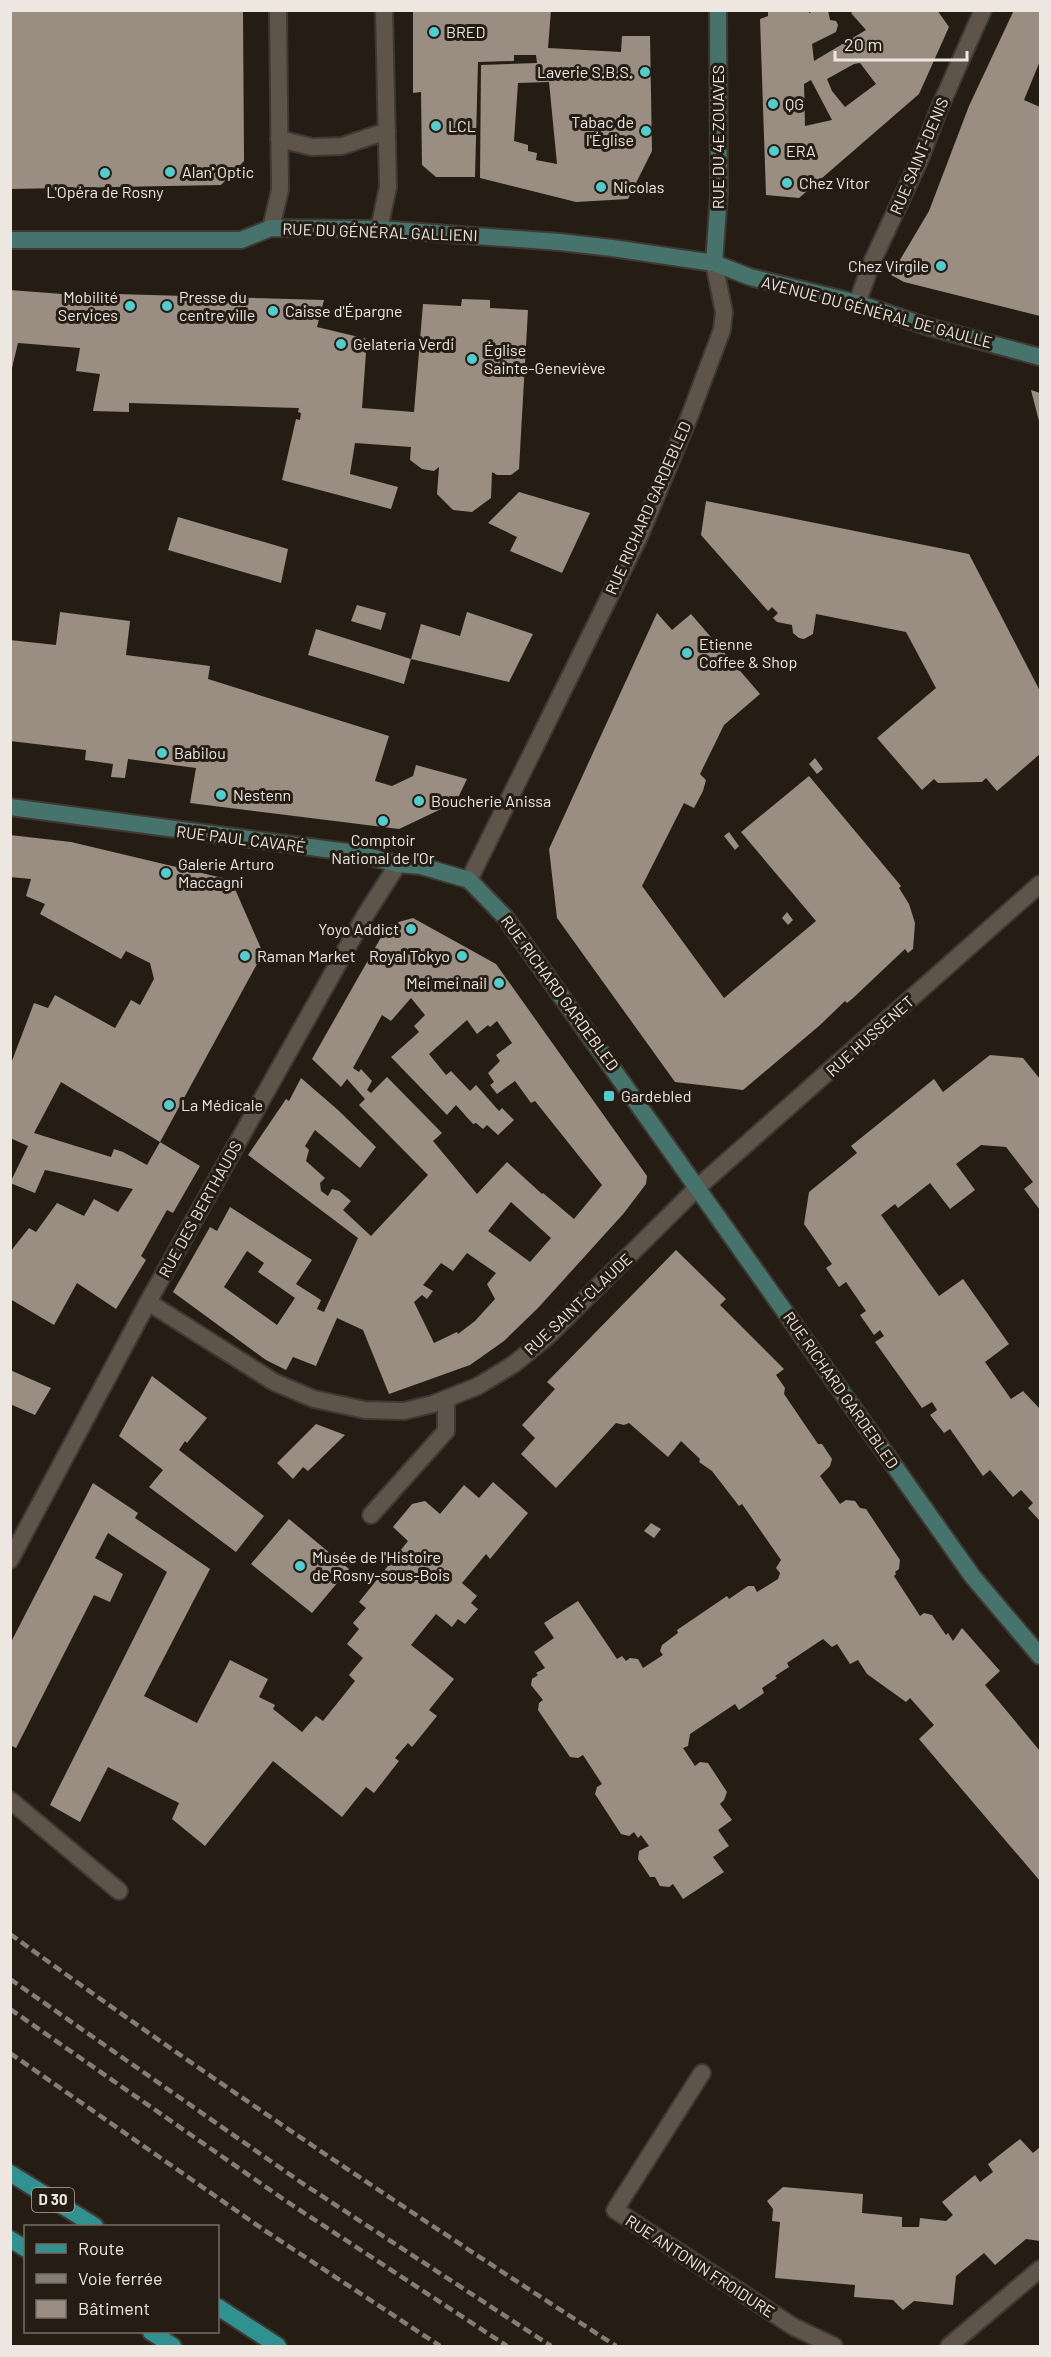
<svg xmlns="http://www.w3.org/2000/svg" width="1051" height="2357" viewBox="0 0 1051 2357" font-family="Barlow,sans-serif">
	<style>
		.building { fill: #9a8e83; fill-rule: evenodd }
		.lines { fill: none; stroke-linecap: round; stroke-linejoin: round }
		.service-casing { stroke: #3f3833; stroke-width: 20 }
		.minor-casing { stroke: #3f3833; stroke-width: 20 }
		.tertiary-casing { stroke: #3f3833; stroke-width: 20 }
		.secondary-casing { stroke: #3f3833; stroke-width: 20 }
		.primary-casing { stroke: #3f3833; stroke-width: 20 }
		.service { stroke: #5e5449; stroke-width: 16 }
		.minor { stroke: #5e5449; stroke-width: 16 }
		.tertiary { stroke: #5e5449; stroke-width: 16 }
		.secondary { stroke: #46736c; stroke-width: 16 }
		.primary { stroke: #2f9290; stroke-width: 16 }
		.rail { stroke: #847d75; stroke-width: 4.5; stroke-dasharray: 9 4.5; stroke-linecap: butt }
		.poi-dot { fill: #52cdcf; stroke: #251d13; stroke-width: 2 }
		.labels { text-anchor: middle; stroke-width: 6; stroke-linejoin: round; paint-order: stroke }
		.shield { fill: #251d13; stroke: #b2aaa3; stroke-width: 1.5 }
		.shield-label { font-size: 15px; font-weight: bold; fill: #eee7e1 }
		.poi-label { font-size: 16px; fill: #eee7e1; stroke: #251d13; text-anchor: start }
		.street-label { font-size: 16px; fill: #eee7e1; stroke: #251d13 }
	</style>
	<rect width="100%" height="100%" fill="#251d13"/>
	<path class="building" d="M 10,10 L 243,10 L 244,161 L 221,185 L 10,189 Z
		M 413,10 L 551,10 L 548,48 L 621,52 L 622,36 L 650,36 L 652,151 L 628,199 L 576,202 L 480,178 L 481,65 L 537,63 L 536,55 L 514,55 L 514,61 L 478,62 L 475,177 L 436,177 L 422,165 L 421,92 L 413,93 ZM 549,82 L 557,164 L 536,160 L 537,153 L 528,151 L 528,145 L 514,141 L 518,83 Z
		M 768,10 L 809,10 L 809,13 L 815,10 L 828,10 L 830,20 L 836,21 L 838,25 L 836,32 L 812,44 L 814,61 L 866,30 L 851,13 L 855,10 L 937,10 L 949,27 L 919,94 L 799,198 L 766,195 L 760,19 L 768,16 ZM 860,63 L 876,84 L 845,107 L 832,91 L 827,79 L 854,64 ZM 811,80 L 832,120 L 805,126 L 804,84 Z
		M 1014,10 L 1040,10 L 1040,61 L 1024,100 L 1040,107 L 1040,316 L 904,282 L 891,275 L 929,211 L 969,106 Z
		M 10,290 L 114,298 L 116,294 L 324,300 L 317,327 L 367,339 L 362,408 L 414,412 L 423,304 L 461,306 L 462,299 L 490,300 L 490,308 L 528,310 L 519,469 L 511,475 L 497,475 L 492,472 L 491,498 L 472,512 L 453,510 L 437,494 L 439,467 L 434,471 L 422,469 L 410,460 L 411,447 L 355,443 L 350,474 L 398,487 L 391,509 L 282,480 L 296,419 L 300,420 L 301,413 L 298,412 L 299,408 L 129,403 L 129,412 L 93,411 L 100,374 L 76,371 L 80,348 L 18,343 L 10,376 Z
		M 1031,390 L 1040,393 L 1040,425 Z
		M 519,492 L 590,513 L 562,573 L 510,551 L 517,537 L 488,523 Z
		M 706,501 L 969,554 L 1040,691 L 1040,754 L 997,791 L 986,778 L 982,782 L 938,783 L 934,779 L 922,790 L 877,738 L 936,688 L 906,632 L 816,614 L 813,634 L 804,639 L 799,638 L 793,633 L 792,625 L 777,622 L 773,618 L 778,613 L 772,607 L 768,611 L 701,535 Z
		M 178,517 L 288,549 L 281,583 L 168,550 Z
		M 357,605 L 386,613 L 381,630 L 351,621 Z
		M 60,612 L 130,621 L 126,655 L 210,666 L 208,679 L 389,736 L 375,781 L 392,786 L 413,776 L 416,765 L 467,779 L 456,802 L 399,829 L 190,803 L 196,768 L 128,759 L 125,778 L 111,777 L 113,764 L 85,760 L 86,750 L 10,741 L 10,640 L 56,645 Z
		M 467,612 L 533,634 L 509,682 L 411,659 L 421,624 L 460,636 Z
		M 657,613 L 672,630 L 691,614 L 760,694 L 724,725 L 700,774 L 706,780 L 703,791 L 694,808 L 684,803 L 642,886 L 724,998 L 816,921 L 741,832 L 809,776 L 901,886 L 899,888 L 909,904 L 915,923 L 913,949 L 908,953 L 905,949 L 852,999 L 847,1003 L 845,1001 L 819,1026 L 743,1090 L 675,1082 L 557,918 L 549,849 Z
		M 316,629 L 411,659 L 404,684 L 308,655 Z
		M 815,758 L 823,769 L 817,774 L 809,764 Z
		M 729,832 L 739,846 L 735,850 L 724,836 Z
		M 10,835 L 71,842 L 231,880 L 263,953 L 160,1142 L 61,1082 L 34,1133 L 111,1157 L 114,1149 L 123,1152 L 147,1165 L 160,1142 L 200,1166 L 173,1213 L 167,1210 L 141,1256 L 146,1260 L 116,1309 L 77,1283 L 54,1325 L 10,1299 L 10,1252 L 29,1228 L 36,1232 L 57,1203 L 84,1216 L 94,1199 L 118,1212 L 133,1189 L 45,1170 L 35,1193 L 10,1183 L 28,1146 L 10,1138 L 10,1066 L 34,1003 L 48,1008 L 55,995 L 115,1028 L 131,1000 L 140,1005 L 154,979 L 150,963 L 126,951 L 121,959 L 40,914 L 45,904 L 26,896 L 31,879 L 10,877 Z
		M 787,912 L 793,920 L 788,925 L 782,918 Z
		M 413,918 L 496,964 L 647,1176 L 646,1184 L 624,1213 L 538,1308 L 504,1341 L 470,1365 L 389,1394 L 363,1330 L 337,1318 L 316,1366 L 293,1357 L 286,1370 L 266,1360 L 173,1292 L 210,1227 L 217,1231 L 230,1207 L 312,1260 L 296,1284 L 321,1300 L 317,1309 L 324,1312 L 358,1238 L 248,1155 L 284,1102 L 286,1099 L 289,1101 L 301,1078 L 338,1110 L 376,1147 L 360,1168 L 315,1130 L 305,1146 L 309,1150 L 306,1161 L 325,1178 L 320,1183 L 321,1191 L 328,1196 L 332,1189 L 339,1191 L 351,1201 L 343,1210 L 371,1236 L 428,1175 L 359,1105 L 365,1099 L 347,1079 L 341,1087 L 312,1059 L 388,925 ZM 411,998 L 425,1015 L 414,1026 L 419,1032 L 391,1057 L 447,1115 L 456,1105 L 473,1124 L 476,1123 L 483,1129 L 487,1125 L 498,1135 L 514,1120 L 502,1108 L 499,1111 L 476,1085 L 470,1091 L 451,1071 L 446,1075 L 429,1054 L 467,1020 L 477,1034 L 488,1025 L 490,1027 L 497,1021 L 512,1043 L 496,1055 L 500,1061 L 488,1073 L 494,1082 L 490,1085 L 497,1094 L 515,1081 L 531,1103 L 535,1101 L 602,1185 L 574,1219 L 543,1193 L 542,1194 L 507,1162 L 477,1194 L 433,1141 L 442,1133 L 387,1077 L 371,1093 L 367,1090 L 372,1081 L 361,1069 L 359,1072 L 353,1068 L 382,1015 L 391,1021 ZM 511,1202 L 551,1238 L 530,1262 L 488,1231 ZM 247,1251 L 264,1263 L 258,1272 L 295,1298 L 277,1325 L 224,1287 ZM 467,1253 L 496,1273 L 487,1284 L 495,1299 L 475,1321 L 458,1334 L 457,1332 L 434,1343 L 414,1302 L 422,1295 L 427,1299 L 433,1291 L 423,1285 L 441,1263 L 453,1271 Z
		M 990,1055 L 1023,1058 L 1040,1079 L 1040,1210 L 1024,1189 L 1033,1182 L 1006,1147 L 981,1145 L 956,1164 L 975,1190 L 950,1209 L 930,1183 L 898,1208 L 895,1204 L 881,1215 L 939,1296 L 963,1279 L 1009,1344 L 985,1362 L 1011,1399 L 1023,1391 L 1040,1409 L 1040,1521 L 1028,1508 L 1033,1503 L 1021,1490 L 1013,1497 L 990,1470 L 983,1476 L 950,1429 L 944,1433 L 930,1415 L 937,1410 L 932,1402 L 922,1408 L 875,1342 L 884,1336 L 880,1330 L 874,1335 L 860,1315 L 866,1311 L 846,1282 L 839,1287 L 826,1268 L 832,1264 L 804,1224 L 809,1192 L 857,1153 L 851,1146 L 934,1079 L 943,1092 Z
		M 676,1250 L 726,1299 L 720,1305 L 784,1369 L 776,1375 L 785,1388 L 784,1394 L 818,1444 L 822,1444 L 832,1459 L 830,1466 L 820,1476 L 840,1504 L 846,1500 L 855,1501 L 860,1508 L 866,1509 L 900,1560 L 899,1569 L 895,1572 L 896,1574 L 894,1576 L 920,1616 L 924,1613 L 932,1615 L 946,1635 L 948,1633 L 953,1641 L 962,1628 L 1000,1671 L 985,1685 L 1040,1751 L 1040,1881 L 919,1739 L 934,1725 L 910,1698 L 906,1702 L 867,1674 L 858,1660 L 850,1664 L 837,1644 L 832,1647 L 823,1639 L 787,1663 L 789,1667 L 775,1676 L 777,1678 L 762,1688 L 764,1693 L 739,1710 L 735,1704 L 690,1734 L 688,1746 L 683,1748 L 695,1766 L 700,1762 L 708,1763 L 727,1792 L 724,1800 L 720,1804 L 732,1820 L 718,1830 L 729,1846 L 713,1857 L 724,1872 L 683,1899 L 673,1884 L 669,1887 L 660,1886 L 655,1877 L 650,1877 L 638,1859 L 639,1851 L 649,1846 L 641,1835 L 638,1838 L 634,1832 L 629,1836 L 621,1834 L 595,1794 L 597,1787 L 602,1784 L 583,1755 L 578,1758 L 570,1757 L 538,1710 L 539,1703 L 543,1700 L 531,1685 L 532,1679 L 538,1675 L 536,1673 L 545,1668 L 534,1652 L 554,1638 L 544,1623 L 578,1601 L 617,1659 L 622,1656 L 626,1661 L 630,1658 L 638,1659 L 643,1668 L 663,1655 L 660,1651 L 662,1645 L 678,1633 L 677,1630 L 727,1596 L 729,1599 L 748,1586 L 754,1586 L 757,1592 L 778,1579 L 780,1573 L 776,1568 L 781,1560 L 742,1504 L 739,1506 L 712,1471 L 699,1462 L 700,1459 L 681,1441 L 668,1457 L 629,1423 L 624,1425 L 616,1423 L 556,1488 L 521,1454 L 535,1438 L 522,1425 L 555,1389 L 547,1382 Z
		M 10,1370 L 51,1388 L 35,1415 L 10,1404 Z
		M 152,1376 L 207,1418 L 187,1443 L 185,1441 L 179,1450 L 264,1516 L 236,1552 L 149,1487 L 163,1470 L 119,1436 Z
		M 316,1424 L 345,1435 L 308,1471 L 303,1467 L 293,1479 L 277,1463 Z
		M 493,1482 L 528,1513 L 490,1559 L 486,1554 L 462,1583 L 477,1596 L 471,1603 L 478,1609 L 465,1624 L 458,1619 L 452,1627 L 436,1614 L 411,1645 L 454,1679 L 429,1710 L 437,1716 L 412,1747 L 408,1743 L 395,1758 L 399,1761 L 374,1793 L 366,1787 L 342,1817 L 273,1761 L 205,1846 L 172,1819 L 179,1803 L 108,1767 L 80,1822 L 50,1805 L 167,1572 L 108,1533 L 95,1558 L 123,1574 L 110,1602 L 94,1595 L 16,1748 L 10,1745 L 10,1644 L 93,1483 L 138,1513 L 135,1518 L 210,1569 L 144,1696 L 197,1723 L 230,1660 L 268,1679 L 259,1697 L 275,1705 L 273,1709 L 302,1732 L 316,1716 L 323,1721 L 355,1681 L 349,1675 L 363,1658 L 347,1644 L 359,1629 L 353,1623 L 366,1608 L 359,1602 L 408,1541 L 393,1527 L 412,1504 L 425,1501 L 440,1514 L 464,1485 L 479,1498 Z
		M 289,1519 L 349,1569 L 312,1613 L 251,1564 Z
		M 651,1523 L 661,1529 L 654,1538 L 644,1531 Z
		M 1020,2139 L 1033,2153 L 1040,2147 L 1040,2241 L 1026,2239 L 995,2265 L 984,2253 L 956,2276 L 953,2305 L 914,2301 L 903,2310 L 893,2300 L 854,2297 L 855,2285 L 775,2278 L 780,2222 L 772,2221 L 773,2209 L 767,2201 L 783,2187 L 863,2194 L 862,2213 L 902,2217 L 902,2227 L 919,2227 L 920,2218 L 946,2221 L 953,2215 L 942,2202 L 975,2175 L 980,2182 L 993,2172 L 988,2164 Z"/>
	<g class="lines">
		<g class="service-casing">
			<path id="service" d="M 279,139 L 312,147 L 342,146 L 387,131
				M 271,228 L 280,190 L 278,10
				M 379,229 L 388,187 L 384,10
				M 371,1515 L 446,1431 L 446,1399"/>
		</g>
		<g class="minor-casing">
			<path id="minor" d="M 857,303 L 872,262 L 920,159 L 939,109 L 983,10
				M 148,1302 L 274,1382 L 314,1399 L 365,1410 L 404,1411 L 433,1404 L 478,1386 L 514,1364 L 549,1335 L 698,1187 L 1040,884
				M 10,1800 L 119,1891
				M 702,2073 L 615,2210 L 794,2327 L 834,2346
				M 949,2346 L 1040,2269"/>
		</g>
		<g class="tertiary-casing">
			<path id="tertiary" d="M 469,880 L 639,537 L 690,415 L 722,330 L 724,312 L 714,263
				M 10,1560 L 148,1302 L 366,914 L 398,864"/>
		</g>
		<g class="secondary-casing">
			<path id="secondary" d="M 10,240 L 241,240 L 271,228 L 379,229 L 560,242 L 612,248 L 714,263 L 750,277 L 857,303 L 929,327 L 1040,357
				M 714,263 L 719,194 L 718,10
				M 10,807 L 355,853 L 398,864 L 421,866 L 469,880 L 505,917 L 973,1577 L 1040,1656"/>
		</g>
		<g class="primary-casing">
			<path id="primary" d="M 10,2173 L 95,2226
				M 10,2239 L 26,2249
				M 218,2307 L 278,2346
				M 151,2332 L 173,2346"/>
		</g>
		<use href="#service" class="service"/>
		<use href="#minor" class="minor"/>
		<use href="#tertiary" class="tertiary"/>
		<use href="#secondary" class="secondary"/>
		<use href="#primary" class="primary"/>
		<path class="rail" d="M 10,1934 C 208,2078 411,2213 616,2346
			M 10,1979 L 302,2183 L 551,2346
			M 10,2009 L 286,2201 L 507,2346
			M 10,2053 L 264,2230 L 440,2346"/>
	</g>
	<g class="poi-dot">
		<circle cx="434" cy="32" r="6"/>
		<circle cx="645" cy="72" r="6"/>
		<circle cx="773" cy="104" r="6"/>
		<circle cx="436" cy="126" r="6"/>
		<circle cx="646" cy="131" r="6"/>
		<circle cx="774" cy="151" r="6"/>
		<circle cx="170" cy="172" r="6"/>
		<circle cx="105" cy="173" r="6"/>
		<circle cx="787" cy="183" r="6"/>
		<circle cx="601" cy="187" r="6"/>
		<circle cx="941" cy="266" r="6"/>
		<circle cx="130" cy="306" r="6"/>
		<circle cx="167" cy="306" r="6"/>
		<circle cx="273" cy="311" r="6"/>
		<circle cx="341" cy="344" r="6"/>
		<circle cx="472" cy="359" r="6"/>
		<circle cx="687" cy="653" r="6"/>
		<circle cx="162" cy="753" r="6"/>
		<circle cx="221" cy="795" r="6"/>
		<circle cx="419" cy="801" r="6"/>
		<circle cx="383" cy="821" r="6"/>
		<circle cx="166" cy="873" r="6"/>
		<circle cx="411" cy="929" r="6"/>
		<circle cx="245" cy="956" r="6"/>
		<circle cx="462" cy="956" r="6"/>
		<circle cx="499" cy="983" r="6"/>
		<rect x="603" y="1090" width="12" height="12" rx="3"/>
		<circle cx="169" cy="1105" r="6"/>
		<circle cx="300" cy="1566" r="6"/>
	</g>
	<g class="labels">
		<rect class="shield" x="32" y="2188" width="42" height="24" rx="4.5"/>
		<g class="shield-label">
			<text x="53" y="2205">D 30</text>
		</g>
		<g class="poi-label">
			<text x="446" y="38">BRED</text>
			<text x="633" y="78" text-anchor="end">Laverie S.B.S.</text>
			<text x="785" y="110">QG</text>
			<text x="634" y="128" text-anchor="end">Tabac de<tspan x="634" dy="18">l'Église</tspan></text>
			<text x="448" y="132">LCL</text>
			<text x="786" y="157">ERA</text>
			<text x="182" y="178">Alan' Optic</text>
			<text x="799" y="189">Chez Vitor</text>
			<text x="613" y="193">Nicolas</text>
			<text x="105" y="198" text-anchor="middle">L'Opéra de Rosny</text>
			<text x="929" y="272" text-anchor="end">Chez Virgile</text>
			<text x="118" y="303" text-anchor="end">Mobilité<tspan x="118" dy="18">Services</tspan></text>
			<text x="179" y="303">Presse du<tspan x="179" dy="18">centre ville</tspan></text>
			<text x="285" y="317">Caisse d'Épargne</text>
			<text x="353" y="350">Gelateria Verdi</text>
			<text x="484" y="356">Église<tspan x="484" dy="18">Sainte-Geneviève</tspan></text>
			<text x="699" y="650">Etienne<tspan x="699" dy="18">Coffee &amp; Shop</tspan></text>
			<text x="174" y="759">Babilou</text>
			<text x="233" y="801">Nestenn</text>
			<text x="431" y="807">Boucherie Anissa</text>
			<text x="383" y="846" text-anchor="middle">Comptoir<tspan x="383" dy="18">National de l'Or</tspan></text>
			<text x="178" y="870">Galerie Arturo<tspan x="178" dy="18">Maccagni</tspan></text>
			<text x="399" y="935" text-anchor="end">Yoyo Addict</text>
			<text x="257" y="962">Raman Market</text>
			<text x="450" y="962" text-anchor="end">Royal Tokyo</text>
			<text x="487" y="989" text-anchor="end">Mei mei nail</text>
			<text x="621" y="1102">Gardebled</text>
			<text x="181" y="1111">La Médicale</text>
			<text x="312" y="1563">Musée de l'Histoire<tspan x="312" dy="18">de Rosny-sous-Bois</tspan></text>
		</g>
		<g class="street-label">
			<text transform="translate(718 137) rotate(-90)" y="6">RUE DU 4E ZOUAVES</text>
			<text transform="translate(919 156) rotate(-67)" y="6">RUE SAINT-DENIS</text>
			<text transform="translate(380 232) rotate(2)" y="6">RUE DU GÉNÉRAL GALLIENI</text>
			<text transform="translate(877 312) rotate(15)" y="6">AVENUE DU GÉNÉRAL DE GAULLE</text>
			<text transform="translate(648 508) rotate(-66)" y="6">RUE RICHARD GARDEBLED</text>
			<text transform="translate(241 839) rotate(7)" y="6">RUE PAUL CAVARÉ</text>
			<text transform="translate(560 993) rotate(54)" y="6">RUE RICHARD GARDEBLED</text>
			<text transform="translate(870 1036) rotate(-42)" y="6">RUE HUSSENET</text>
			<text transform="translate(200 1209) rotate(-61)" y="6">RUE DES BERTHAUDS</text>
			<text transform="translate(578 1304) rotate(-43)" y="6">RUE SAINT-CLAUDE</text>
			<text transform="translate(841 1390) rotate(55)" y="6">RUE RICHARD GARDEBLED</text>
			<text transform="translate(700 2266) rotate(33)" y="6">RUE ANTONIN FROIDURE</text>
		</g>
	</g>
	<rect width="1051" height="2357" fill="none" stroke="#eee7e1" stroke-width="24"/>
	<rect x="24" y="2225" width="195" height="108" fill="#251d13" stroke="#756e65" stroke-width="1.5"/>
	<rect x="36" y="2244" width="30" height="9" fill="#2f9290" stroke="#756e65" stroke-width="1.5"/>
	<text x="78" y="2255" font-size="18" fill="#eee7e1">Route</text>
	<rect x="36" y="2274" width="30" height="9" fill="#847d75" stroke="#756e65" stroke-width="1.5"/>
	<text x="78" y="2285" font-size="18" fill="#eee7e1">Voie ferrée</text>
	<rect x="36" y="2300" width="30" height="18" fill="#9a8e83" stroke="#756e65" stroke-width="1.5"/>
	<text x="78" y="2315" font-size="18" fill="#eee7e1">Bâtiment</text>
	<path d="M835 51v9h132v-9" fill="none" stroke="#eee7e1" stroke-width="3"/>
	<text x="844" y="51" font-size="18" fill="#eee7e1" stroke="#251d13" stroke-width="4.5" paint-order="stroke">20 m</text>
</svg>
